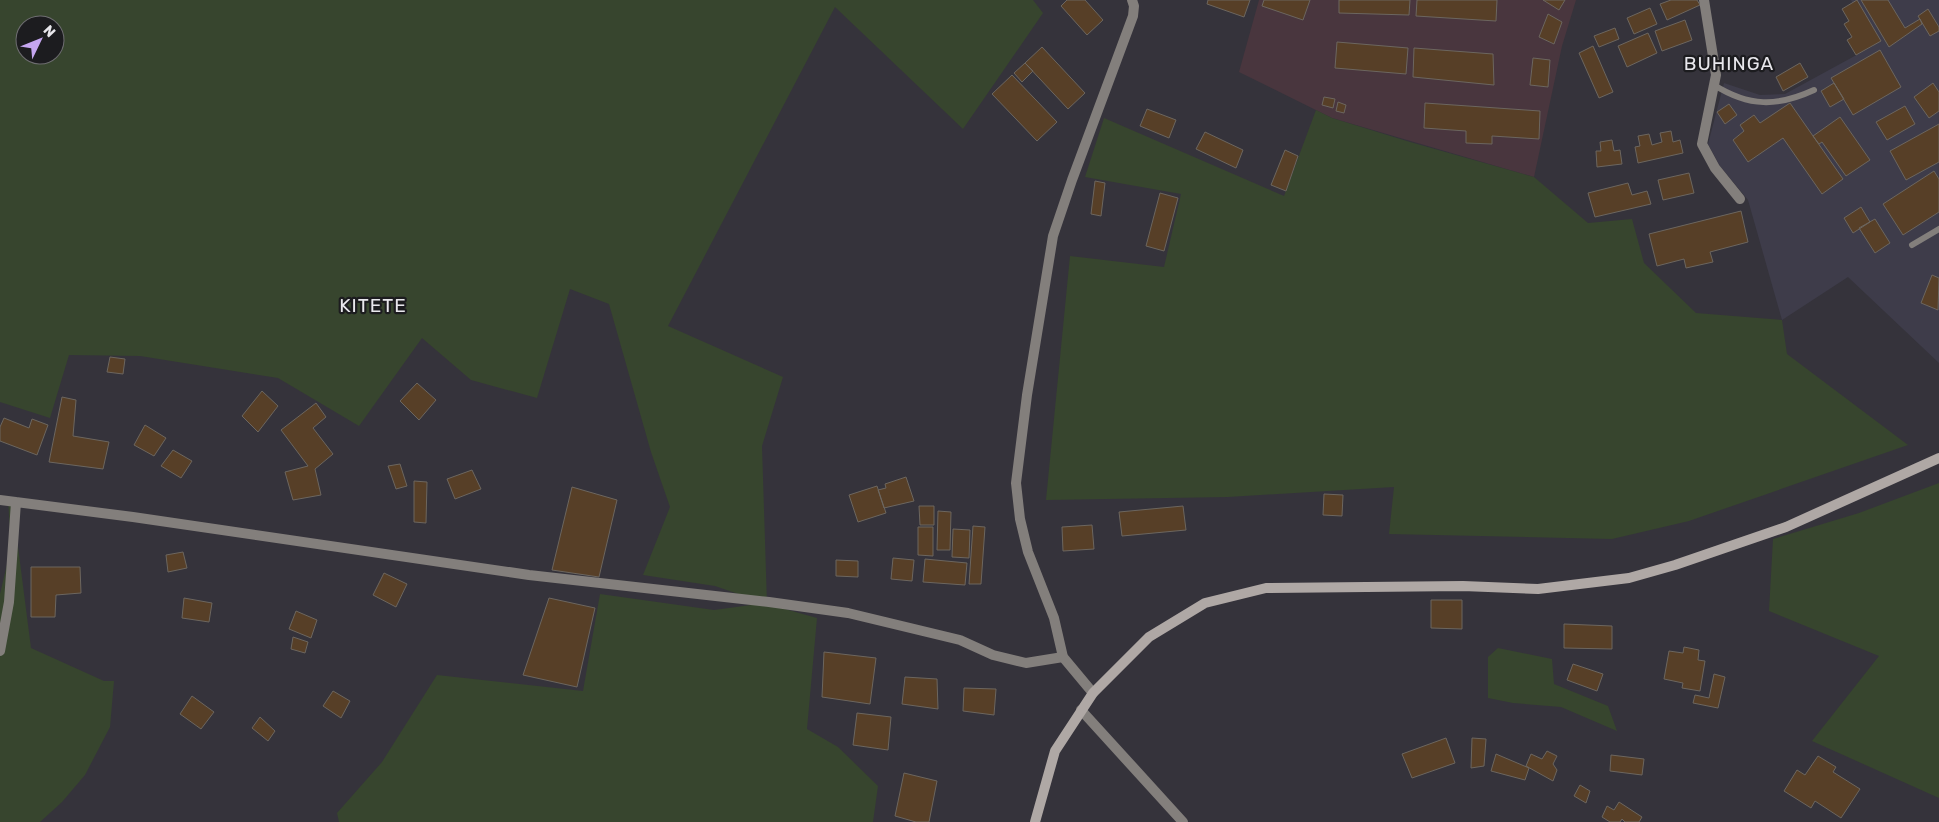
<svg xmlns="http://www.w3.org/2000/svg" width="1939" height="822" viewBox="0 0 1939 822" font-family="Rubik,sans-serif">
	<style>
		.built { fill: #3e3c4a }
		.education { fill: #49363e }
		.green { fill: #37452e; fill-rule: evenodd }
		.building { fill: #573f27; stroke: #6c665f }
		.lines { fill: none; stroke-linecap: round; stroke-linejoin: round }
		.service { stroke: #837f7c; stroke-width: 6 }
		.minor { stroke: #837f7c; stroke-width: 10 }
		.tertiary { stroke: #837f7c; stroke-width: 10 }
		.secondary { stroke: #afa8a5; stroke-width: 10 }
		.labels { text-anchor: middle; stroke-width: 4.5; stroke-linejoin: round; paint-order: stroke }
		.quarter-label { font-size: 19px; letter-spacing: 1px; fill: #e8e7ec; stroke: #1c1c1f }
	</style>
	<rect width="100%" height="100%" fill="#35333b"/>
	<path class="built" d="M 1851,0 L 1939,0 L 1939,363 L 1848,277 L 1782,320 L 1748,200 L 1720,166 L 1708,144 L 1724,83 L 1760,95 L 1785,94 L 1873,46 L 1871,34 Z"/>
	<path class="education" d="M 1259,0 L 1576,0 L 1562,46 L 1534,177 L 1332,118 L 1239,72 Z"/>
	<path class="green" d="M 0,0 L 1033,0 L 1043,13 L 963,129 L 835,7 L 668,326 L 783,377 L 762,446 L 767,604 L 817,618 L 807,729 L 838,747 L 878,786 L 873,822 L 339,822 L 337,813 L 382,762 L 437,675 L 583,691 L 600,594 L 714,610 L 765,603 L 715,586 L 643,575 L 670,507 L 651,452 L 609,304 L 570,289 L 537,398 L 471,380 L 422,338 L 359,426 L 278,378 L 140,356 L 69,355 L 50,418 L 0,402 ZM 25,25 L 55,25 L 55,55 L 25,55 Z
		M 1316,110 L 1332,118 L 1410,142 L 1534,177 L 1588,223 L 1632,219 L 1644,263 L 1696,313 L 1782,320 L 1787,354 L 1908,445 L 1689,521 L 1612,539 L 1389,534 L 1394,487 L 1228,497 L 1046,500 L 1070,256 L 1164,267 L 1181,194 L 1085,177 L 1104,118 L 1284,196 Z
		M 1939,483 L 1939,798 L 1812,741 L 1879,656 L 1769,611 L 1773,539 L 1859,513 Z
		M 8,499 L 13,508 L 31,648 L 104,681 L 114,681 L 110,727 L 85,775 L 62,802 L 40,822 L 0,822 L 0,594 L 11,547 Z
		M 1498,648 L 1552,659 L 1554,684 L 1608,706 L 1617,731 L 1561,707 L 1513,703 L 1488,698 L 1488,657 Z"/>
	<path class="building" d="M 1067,0 L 1085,0 L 1103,20 L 1087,35 L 1061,6 Z
		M 1208,0 L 1250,0 L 1244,17 L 1207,4 Z
		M 1264,0 L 1310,0 L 1303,20 L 1262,6 Z
		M 1339,0 L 1410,0 L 1409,15 L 1339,13 Z
		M 1417,0 L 1497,0 L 1496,21 L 1416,16 Z
		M 1543,0 L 1565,0 L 1559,10 Z
		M 1671,0 L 1697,0 L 1700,5 L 1667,20 L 1660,4 Z
		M 1857,0 L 1881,41 L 1856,55 L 1847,40 L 1852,37 L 1844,24 L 1849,21 L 1842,9 Z
		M 1861,0 L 1888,0 L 1905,28 L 1920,19 L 1922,24 L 1889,47 Z
		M 1650,8 L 1657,24 L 1634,34 L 1627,18 Z
		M 1928,9 L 1939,27 L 1939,31 L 1930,36 L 1918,16 Z
		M 1548,14 L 1562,22 L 1554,44 L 1539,37 Z
		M 1685,20 L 1692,40 L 1662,51 L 1655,31 Z
		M 1615,28 L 1619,39 L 1599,47 L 1594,36 Z
		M 1648,33 L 1657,53 L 1627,67 L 1618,46 Z
		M 1337,42 L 1408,48 L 1406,74 L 1335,68 Z
		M 1593,46 L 1613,92 L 1599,98 L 1579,53 Z
		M 1042,47 L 1085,93 L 1068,109 L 1025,63 Z
		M 1414,48 L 1493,54 L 1494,85 L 1413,77 Z
		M 1880,50 L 1901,87 L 1853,115 L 1831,78 Z
		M 1533,58 L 1550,60 L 1548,87 L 1530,85 Z
		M 1025,63 L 1033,71 L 1022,82 L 1014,73 Z
		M 1800,63 L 1808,77 L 1783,91 L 1776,77 Z
		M 1012,75 L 1057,122 L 1037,141 L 992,94 Z
		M 1834,83 L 1844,99 L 1830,107 L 1821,91 Z
		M 1933,83 L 1939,92 L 1939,111 L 1929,118 L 1914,97 Z
		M 1324,97 L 1335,99 L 1333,108 L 1322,105 Z
		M 1338,102 L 1346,105 L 1344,113 L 1336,111 Z
		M 1425,103 L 1540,111 L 1539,139 L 1492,136 L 1492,144 L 1466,143 L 1466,131 L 1424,128 Z
		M 1790,103 L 1843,179 L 1822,194 L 1783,138 L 1748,162 L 1733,140 L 1744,131 L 1740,125 L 1754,115 L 1760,123 Z
		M 1729,104 L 1737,115 L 1725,124 L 1717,112 Z
		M 1905,106 L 1915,124 L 1887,140 L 1876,122 Z
		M 1147,109 L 1176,120 L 1169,138 L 1140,126 Z
		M 1840,117 L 1870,160 L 1846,176 L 1822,142 L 1819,144 L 1813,136 Z
		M 1939,124 L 1939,162 L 1906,180 L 1890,151 Z
		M 1671,131 L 1673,142 L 1680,140 L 1683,153 L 1638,163 L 1635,147 L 1640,146 L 1638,136 L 1649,134 L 1652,145 L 1662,142 L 1660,133 Z
		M 1205,132 L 1243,150 L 1236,168 L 1196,149 Z
		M 1612,140 L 1614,151 L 1620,150 L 1622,164 L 1597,167 L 1596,151 L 1601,151 L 1600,142 Z
		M 1285,150 L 1298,156 L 1286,191 L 1271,185 Z
		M 1934,171 L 1939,179 L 1939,212 L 1903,235 L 1883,204 Z
		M 1689,173 L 1694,193 L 1663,200 L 1658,180 Z
		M 1095,181 L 1105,183 L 1101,216 L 1091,214 Z
		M 1628,183 L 1632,195 L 1647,191 L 1651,204 L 1595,217 L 1588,193 Z
		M 1160,193 L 1178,198 L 1164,251 L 1146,246 Z
		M 1861,207 L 1870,222 L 1853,233 L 1844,218 Z
		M 1741,211 L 1748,242 L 1710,252 L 1713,262 L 1686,268 L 1684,259 L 1657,266 L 1649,234 Z
		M 1875,219 L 1890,243 L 1875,253 L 1859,228 Z
		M 1932,275 L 1939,278 L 1938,310 L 1921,303 Z
		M 110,357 L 125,359 L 123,374 L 107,372 Z
		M 417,383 L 436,400 L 419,420 L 400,401 Z
		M 262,391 L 278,406 L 258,432 L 242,416 Z
		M 62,397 L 76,400 L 73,436 L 109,442 L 103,469 L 49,462 Z
		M 316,403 L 326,417 L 313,428 L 333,454 L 315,469 L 321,495 L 293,500 L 285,472 L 308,466 L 281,430 Z
		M 4,418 L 29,428 L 32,419 L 48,425 L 37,455 L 0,441 L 0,427 Z
		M 145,425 L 166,438 L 154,456 L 134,445 Z
		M 173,450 L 192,461 L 181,478 L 161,466 Z
		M 400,464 L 407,486 L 396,489 L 388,466 Z
		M 472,470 L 481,489 L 455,499 L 447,479 Z
		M 906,477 L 914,501 L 884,508 L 878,490 L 886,488 L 885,484 Z
		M 414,481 L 427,482 L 426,523 L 414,522 Z
		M 877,486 L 886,513 L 858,522 L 849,495 Z
		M 572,487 L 617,500 L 599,577 L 552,570 Z
		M 1324,494 L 1343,495 L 1342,516 L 1323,515 Z
		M 919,506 L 934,506 L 934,525 L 920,525 Z
		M 1183,506 L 1186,530 L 1122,536 L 1119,512 Z
		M 938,511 L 951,512 L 950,550 L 937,550 Z
		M 1092,525 L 1094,549 L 1063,551 L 1062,527 Z
		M 973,526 L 985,527 L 981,584 L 969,584 Z
		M 918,527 L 933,527 L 933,556 L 918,555 Z
		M 953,529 L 970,530 L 969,558 L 952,557 Z
		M 183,552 L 187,568 L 168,572 L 166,555 Z
		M 893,558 L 914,560 L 912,581 L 891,579 Z
		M 925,559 L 967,563 L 965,585 L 923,582 Z
		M 836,560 L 858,561 L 858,577 L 836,576 Z
		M 31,567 L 80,567 L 81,593 L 56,595 L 55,617 L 31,617 Z
		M 384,573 L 407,584 L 396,607 L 373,595 Z
		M 184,598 L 212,603 L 209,622 L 182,618 Z
		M 549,598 L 595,608 L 577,687 L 523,675 Z
		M 1431,600 L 1462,600 L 1462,629 L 1431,628 Z
		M 296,611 L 317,620 L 311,638 L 289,629 Z
		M 1564,624 L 1612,626 L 1612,649 L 1564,648 Z
		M 293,637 L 308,642 L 305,653 L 291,649 Z
		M 1684,647 L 1699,650 L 1698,660 L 1705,661 L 1700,691 L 1682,688 L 1683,683 L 1664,679 L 1669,651 L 1683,653 Z
		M 824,652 L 876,658 L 870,704 L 822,697 Z
		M 1573,664 L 1603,674 L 1597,691 L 1567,680 Z
		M 1714,674 L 1725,677 L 1718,708 L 1693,703 L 1695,695 L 1709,698 Z
		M 905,677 L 937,679 L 938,709 L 902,704 Z
		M 964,688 L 996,689 L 994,715 L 963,711 Z
		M 333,691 L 350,701 L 341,718 L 323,706 Z
		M 192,696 L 214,712 L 201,729 L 180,714 Z
		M 857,713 L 891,717 L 888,750 L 853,745 Z
		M 260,717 L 275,731 L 268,741 L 252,728 Z
		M 1446,738 L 1455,763 L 1412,778 L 1402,754 Z
		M 1472,738 L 1486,739 L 1484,766 L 1471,768 Z
		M 1547,751 L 1557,756 L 1553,764 L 1557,770 L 1553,781 L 1526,766 L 1531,754 L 1542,759 Z
		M 1496,754 L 1529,768 L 1525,780 L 1491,771 Z
		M 1611,755 L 1644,759 L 1642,775 L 1610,771 Z
		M 1818,756 L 1836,767 L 1833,772 L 1860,789 L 1841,818 L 1815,801 L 1811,808 L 1784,791 L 1797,770 L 1805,775 Z
		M 904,773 L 937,781 L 929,822 L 916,822 L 895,816 Z
		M 1580,785 L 1590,791 L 1586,803 L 1574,796 Z
		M 1619,802 L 1642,817 L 1639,822 L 1625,822 L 1622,819 L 1620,822 L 1610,822 L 1602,817 L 1607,806 L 1614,810 Z"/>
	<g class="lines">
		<path class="service" d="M 1714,85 C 1749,107 1777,107 1814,90
			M 1912,245 L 1939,229"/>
		<path class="minor" d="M 1704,0 L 1716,75 L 1702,144 L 1715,168 L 1740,199
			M 0,500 L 133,517 L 529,575 L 769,602 L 848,613 L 960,640 L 993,655 L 1026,663 L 1063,657
			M 0,651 L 9,602 L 16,502
			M 1081,710 L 1183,822"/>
		<path class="tertiary" d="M 1093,693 L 1063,657 L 1054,618 L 1028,552 L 1020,519 L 1016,483 L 1027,395 L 1053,236 L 1072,180 L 1133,16 L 1134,6 L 1132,0"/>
		<path class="secondary" d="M 1035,822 L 1055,751 L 1093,693 L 1149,637 L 1205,603 L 1266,588 L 1463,586 L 1538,589 L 1629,578 L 1675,565 L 1786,527 L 1939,458"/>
	</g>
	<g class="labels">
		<g class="quarter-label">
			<text x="1729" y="70">BUHINGA</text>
			<text x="373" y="312">KITETE</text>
		</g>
	</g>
	<g transform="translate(40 40) rotate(47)"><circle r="24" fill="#1c1c1f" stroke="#6e6d71"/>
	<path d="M0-4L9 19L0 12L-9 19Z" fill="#c5a6f0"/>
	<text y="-8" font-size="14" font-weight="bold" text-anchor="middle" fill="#e8e7ec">N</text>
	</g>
</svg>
